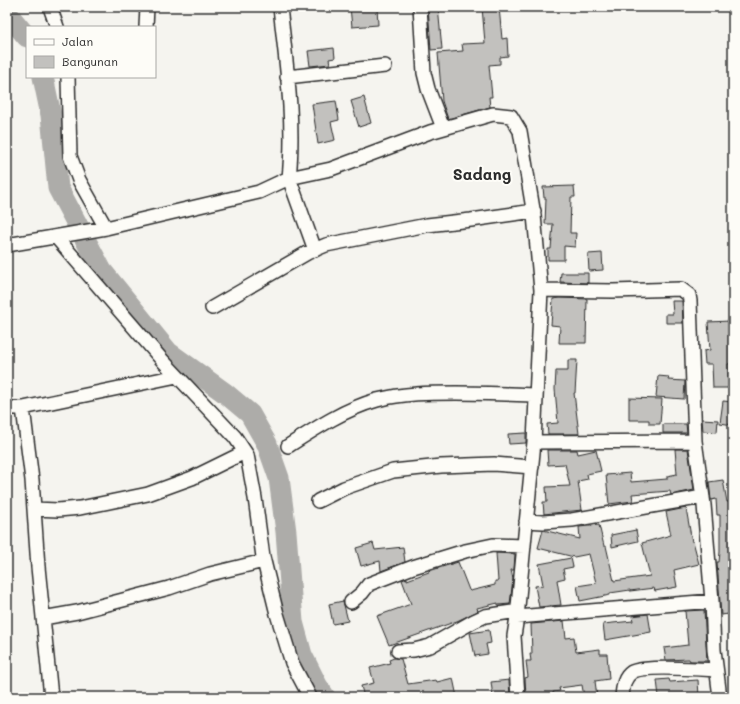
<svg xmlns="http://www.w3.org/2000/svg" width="740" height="704" viewBox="0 0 740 704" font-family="Mali,sans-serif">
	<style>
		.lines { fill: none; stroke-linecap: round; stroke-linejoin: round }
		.river { stroke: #adaca9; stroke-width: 21 }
		.building { fill: #c2c1be; stroke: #2b2b2b }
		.minor-casing { stroke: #2b2b2b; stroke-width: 16 }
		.minor { stroke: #fdfcf7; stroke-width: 13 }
		.labels { text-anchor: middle; stroke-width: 4; stroke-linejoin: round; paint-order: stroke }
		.quarter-label { font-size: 16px; font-weight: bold; fill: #2b2b2b; stroke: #fdfcf7 }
	</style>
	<rect width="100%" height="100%" fill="#f5f4ef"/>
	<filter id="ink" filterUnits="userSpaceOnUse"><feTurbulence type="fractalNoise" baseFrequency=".025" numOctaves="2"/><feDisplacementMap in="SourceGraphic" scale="8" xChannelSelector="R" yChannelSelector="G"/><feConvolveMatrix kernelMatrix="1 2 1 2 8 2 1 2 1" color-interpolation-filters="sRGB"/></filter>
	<g filter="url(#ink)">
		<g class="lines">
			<path class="river" d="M 7,13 L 27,37
				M 43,77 L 51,115 L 58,188 L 102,271 L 168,352 L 225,393 L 250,414 L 267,444 L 279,478 L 286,532 L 293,622 L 302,655 L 317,685 L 325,697"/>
		</g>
		<path class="building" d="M 350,7 L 377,7 L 378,25 L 352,27 Z
			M 428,7 L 438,7 L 442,49 L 431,50 Z
			M 482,7 L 499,7 L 502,39 L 507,38 L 508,56 L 500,57 L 500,64 L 489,65 L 492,97 L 489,97 L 490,107 L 448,119 L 442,101 L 438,53 L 463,51 L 462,44 L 485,43 Z
			M 334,48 L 335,58 L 329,59 L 330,64 L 310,66 L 308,51 Z
			M 364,97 L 371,123 L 359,127 L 351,101 Z
			M 336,101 L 339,120 L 331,122 L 335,140 L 318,144 L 312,104 Z
			M 574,186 L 575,197 L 571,197 L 570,233 L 576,233 L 575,247 L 564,246 L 564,260 L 548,260 L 548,249 L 551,249 L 553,224 L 545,224 L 546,198 L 544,198 L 543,187 Z
			M 602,253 L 603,270 L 589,271 L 588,254 Z
			M 561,273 L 588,273 L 588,283 L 560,282 Z
			M 560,298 L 587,299 L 586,343 L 559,343 L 560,326 L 551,325 L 553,299 Z
			M 672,301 L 682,301 L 683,323 L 666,323 L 666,314 L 673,314 Z
			M 730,321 L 733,363 L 728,364 L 729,388 L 713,388 L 712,364 L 705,364 L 704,351 L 710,350 L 708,322 Z
			M 568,360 L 577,360 L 575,393 L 574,393 L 579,434 L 548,434 L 547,424 L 558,423 L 555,389 L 556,371 L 568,371 Z
			M 658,376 L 669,377 L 668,380 L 685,381 L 684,399 L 656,397 Z
			M 629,398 L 662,399 L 660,424 L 649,424 L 649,420 L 629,420 Z
			M 723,401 L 733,402 L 733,425 L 720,423 Z
			M 702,419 L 718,420 L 717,432 L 703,431 Z
			M 663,424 L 686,424 L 687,433 L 663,433 Z
			M 526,433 L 526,443 L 509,444 L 508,434 Z
			M 675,449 L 688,449 L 694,490 L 671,495 L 670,491 L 632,494 L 633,501 L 609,504 L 606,475 L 630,473 L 631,482 L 667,479 L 667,476 L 677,474 Z
			M 547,450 L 577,450 L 578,454 L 596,450 L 601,471 L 587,474 L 588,479 L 578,481 L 582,510 L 544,514 L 543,502 L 547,502 L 546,487 L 570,486 L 565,464 L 548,465 Z
			M 723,480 L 727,502 L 733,501 L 733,610 L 729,610 L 729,614 L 721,615 L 717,562 L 719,562 L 720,552 L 720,515 L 717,515 L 716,499 L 711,500 L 709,482 Z
			M 686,508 L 692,542 L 693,541 L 699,564 L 674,570 L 677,587 L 655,591 L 654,588 L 630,591 L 630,590 L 610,593 L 610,595 L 580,601 L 577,586 L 596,583 L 589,554 L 574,557 L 538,548 L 543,530 L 580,539 L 579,527 L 599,525 L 604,546 L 606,546 L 614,581 L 650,576 L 642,543 L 671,535 L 666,512 Z
			M 636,530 L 638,541 L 612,547 L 611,535 Z
			M 373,543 L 375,550 L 403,547 L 405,562 L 381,571 L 380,561 L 361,566 L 356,548 Z
			M 496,553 L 515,554 L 514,570 L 511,570 L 513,579 L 510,604 L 498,605 L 498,603 L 477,608 L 478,611 L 457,621 L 389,645 L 377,616 L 411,604 L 402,580 L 407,578 L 407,580 L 429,572 L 429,571 L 458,562 L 469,590 L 470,591 L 495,585 L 495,581 L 498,581 Z
			M 571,558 L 573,567 L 563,569 L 565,578 L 557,580 L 561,605 L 539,607 L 535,586 L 543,585 L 539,564 Z
			M 343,601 L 348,621 L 333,624 L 329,604 Z
			M 704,610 L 707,661 L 690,661 L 689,659 L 666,660 L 664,648 L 688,645 L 685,611 Z
			M 648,614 L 651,632 L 605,640 L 603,624 L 633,621 L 632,616 Z
			M 564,621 L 566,638 L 574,637 L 576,652 L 600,649 L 600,654 L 607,654 L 609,679 L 595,681 L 597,697 L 584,697 L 582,685 L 559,688 L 560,691 L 553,692 L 554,697 L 526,697 L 525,678 L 528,677 L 526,661 L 531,661 L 530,654 L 532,654 L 531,624 Z
			M 489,630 L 491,643 L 486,644 L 488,654 L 475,656 L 470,633 Z
			M 394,658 L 401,659 L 408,684 L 436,680 L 437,682 L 453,678 L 457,697 L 364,697 L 361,686 L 374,683 L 370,668 L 390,663 L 389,660 Z
			M 669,679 L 670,682 L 698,680 L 699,697 L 659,697 L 657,680 Z
			M 509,680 L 510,697 L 493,697 L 491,682 Z"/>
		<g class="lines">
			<g class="minor-casing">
				<path id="minor" d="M 50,7 L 57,27
					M 420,7 L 424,73 L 428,89 L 443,128
					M 146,27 L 147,7
					M 68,77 L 70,156 L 79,180 L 106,228
					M 287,77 L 385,66
					M 56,237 L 163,361 L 235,437 L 247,455 L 255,498 L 263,557 L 277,614 L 292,663 L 310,697
					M 7,245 L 106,228 L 259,192 L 289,178 C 295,121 286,63 280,7
					M 315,250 L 289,178 L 331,169 L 430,132 L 493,114 L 511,116 L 520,131 L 534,215 L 541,290 L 613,291 L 681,289 L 689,295 L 690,301 L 695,441 L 704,505 L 712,601 L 714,650 L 720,697
					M 212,308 L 307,253 L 326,245 L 427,225 L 471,220 L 534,211
					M 7,408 L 23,408 L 32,480 L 38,567 L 51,697
					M 23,408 L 177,376
					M 534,442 L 541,290
					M 288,446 C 316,428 345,409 377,400 C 404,393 430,393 456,393 C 483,393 509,394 536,395
					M 318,501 L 344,488 L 393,471 L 441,466 L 494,464 L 532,467
					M 34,509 L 58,510 L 80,508 L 148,494 L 192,478 L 245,452
					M 526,521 L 543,522 L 572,520 L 703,497
					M 351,602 L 362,593 L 369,584 L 413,567 L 465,551 L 493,545 L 524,546
					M 517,617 L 534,442 L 695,441
					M 43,618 L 77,612 L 169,588 L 210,574 L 264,561
					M 398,651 L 414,650 L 430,646 L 474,621 L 485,616 L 518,611
					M 518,697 L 514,636 L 517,617 L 712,601
					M 622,697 C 623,688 623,678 632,672 C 643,665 700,669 716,670"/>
			</g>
			<use href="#minor" class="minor"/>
		</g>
	</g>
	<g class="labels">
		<g class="quarter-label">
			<text x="482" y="180">Sadang</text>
		</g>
	</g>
	<rect width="740" height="704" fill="none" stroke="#fdfcf7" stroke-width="24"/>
	<rect x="12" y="12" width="716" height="680" fill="none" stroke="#2b2b2b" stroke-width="1.5" filter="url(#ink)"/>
	<rect x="26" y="26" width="130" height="52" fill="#fdfcf7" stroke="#a9a8a5"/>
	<rect x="34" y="39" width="20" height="6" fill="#fdfcf7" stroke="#a9a8a5"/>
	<text x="62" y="46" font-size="12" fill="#2b2b2b">Jalan</text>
	<rect x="34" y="56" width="20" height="12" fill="#c2c1be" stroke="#a9a8a5"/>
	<text x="62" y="66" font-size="12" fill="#2b2b2b">Bangunan</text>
</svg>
